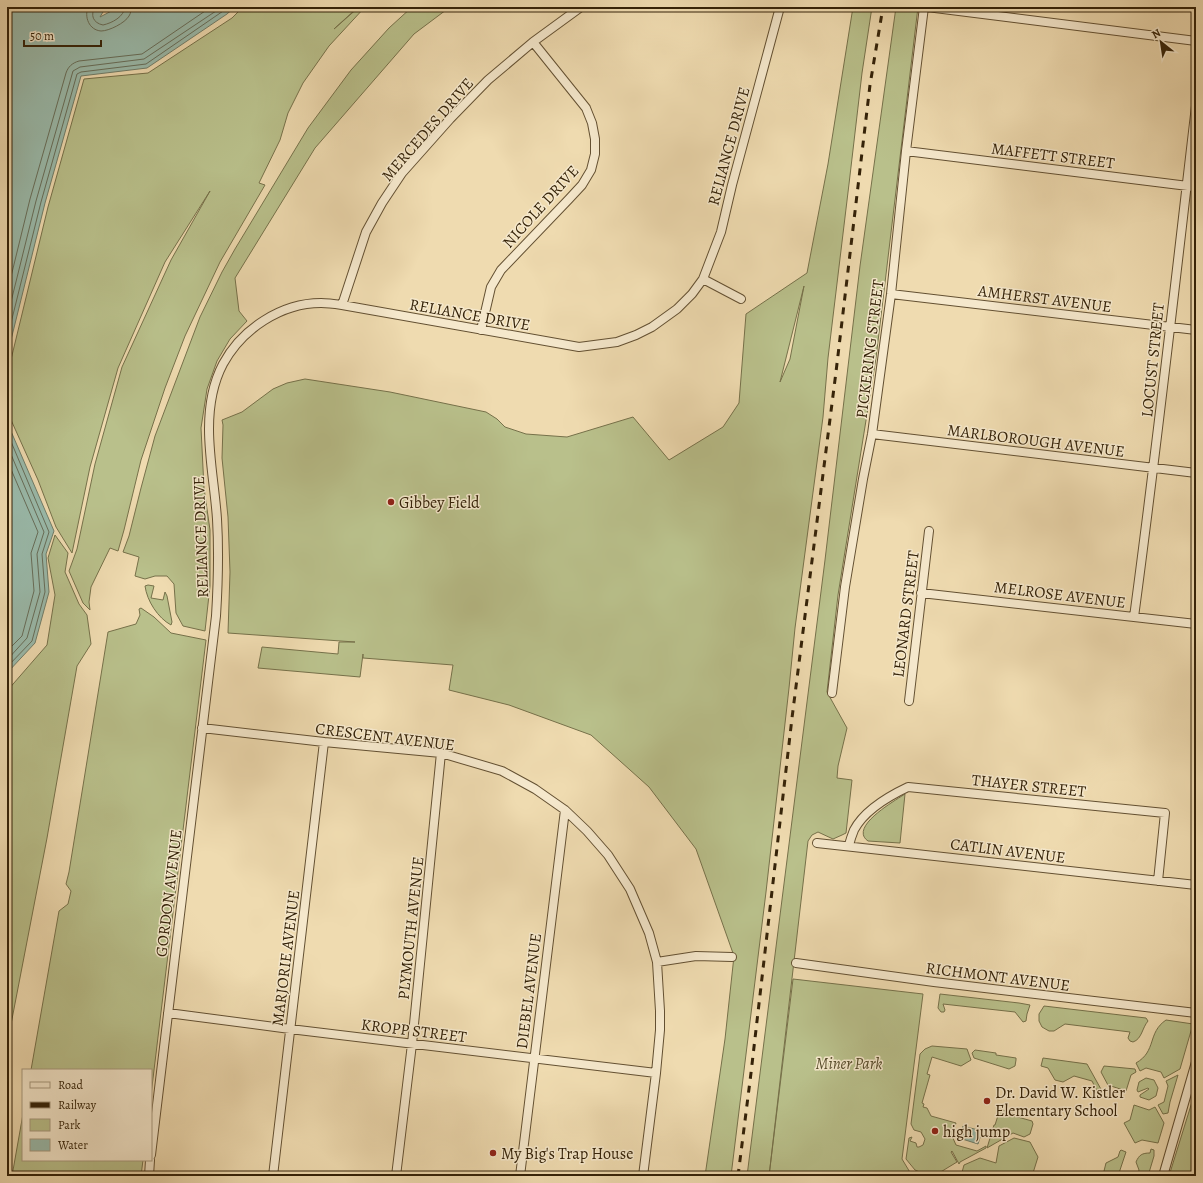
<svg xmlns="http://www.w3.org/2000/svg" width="1203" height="1183" viewBox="0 0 1203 1183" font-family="Alegreya,serif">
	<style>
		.green { fill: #b9c08b; stroke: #76714a; fill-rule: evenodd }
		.water { fill: #9abbac; stroke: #717e6a }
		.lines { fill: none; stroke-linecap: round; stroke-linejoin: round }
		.shore { stroke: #676e5a; stroke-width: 1 }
		.street-casing { stroke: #635032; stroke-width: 10 }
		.street { stroke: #f5e8cc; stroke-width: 8 }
		.rail { stroke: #342208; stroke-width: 3; stroke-dasharray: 7 7; stroke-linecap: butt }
		.poi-dot { fill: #8f2418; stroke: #f5e8cc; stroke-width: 1.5 }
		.labels { text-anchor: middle; stroke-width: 3; stroke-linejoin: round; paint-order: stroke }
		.street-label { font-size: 16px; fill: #342208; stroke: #f5e8cc }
		.poi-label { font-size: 16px; fill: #342208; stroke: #f5e8cc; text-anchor: start }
		.park-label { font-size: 16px; font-style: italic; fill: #554a29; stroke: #f5e8cc }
	</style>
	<rect width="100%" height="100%" fill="#efdbb0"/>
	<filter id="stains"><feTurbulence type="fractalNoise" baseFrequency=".005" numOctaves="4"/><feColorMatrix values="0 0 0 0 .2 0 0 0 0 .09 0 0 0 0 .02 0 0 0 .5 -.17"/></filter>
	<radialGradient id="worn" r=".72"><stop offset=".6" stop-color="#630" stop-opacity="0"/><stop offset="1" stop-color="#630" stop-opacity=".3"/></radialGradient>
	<path class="green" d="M 243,7 L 358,7 L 334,29 L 359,7 L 365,7 L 329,46 L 303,83 L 288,113 L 280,140 L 259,183 L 265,185 L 220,262 L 185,336 L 165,388 L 141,460 L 124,530 L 118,551 L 110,548 L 91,587 L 89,602 L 90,610 L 83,603 L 69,571 L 77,549 L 95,464 L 122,367 L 171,260 L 210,191 L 165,262 L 118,368 L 90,467 L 72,553 L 56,527 L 38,480 L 7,411 L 7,376 L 48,207 L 84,79 L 148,73 L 232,18 Z
		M 412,7 L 450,7 L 414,34 L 315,148 L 235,278 L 239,311 L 247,321 L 230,339 L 217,361 L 207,389 L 201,428 L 204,488 L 210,530 L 210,586 L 205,631 L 183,626 L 176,613 L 174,584 L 167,576 L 155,576 L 145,579 L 135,576 L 139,557 L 123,552 L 129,536 L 141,488 L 155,436 L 200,317 L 222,272 L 235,249 L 308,128 L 351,70 L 389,28 Z
		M 853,7 L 872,7 L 862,73 L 849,184 L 828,358 L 823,417 L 795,628 L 789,688 L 766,892 L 731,1176 L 705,1176 L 725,1039 L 734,956 L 696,849 L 649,787 L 591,735 L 509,705 L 449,690 L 453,665 L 363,658 L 363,654 L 360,677 L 258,668 L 262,647 L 338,654 L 339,642 L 355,642 L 228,633 L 230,572 L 228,517 L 222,458 L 223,425 L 222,420 L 242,412 L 273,389 L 287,383 L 305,379 L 390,392 L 486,412 L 497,419 L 505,427 L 526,434 L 567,437 L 633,417 L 669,460 L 723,427 L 739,403 L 746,314 L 807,273 L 828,164 ZM 804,286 L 790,359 L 780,382 Z
		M 896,7 L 918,7 L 876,358 L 838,595 L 827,692 L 847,728 L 838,766 L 837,778 L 852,780 L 846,833 L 842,835 L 833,839 L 818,832 L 812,835 L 808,841 L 769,1176 L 747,1176 L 825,560 L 860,266 Z
		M 55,535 L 68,553 L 65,572 L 79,604 L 87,615 L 91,644 L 77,666 L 47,838 L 7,1045 L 7,691 L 47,645 L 55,595 L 48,558 Z
		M 148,585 L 154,586 L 151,598 L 163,600 L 165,592 L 167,596 L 172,622 L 171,625 C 158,618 147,601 145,586 Z
		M 141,608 L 154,617 L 171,633 L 206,640 L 151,1095 L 151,1070 L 31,1070 L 59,911 L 68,904 L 71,891 L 66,884 L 69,872 L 108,632 L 136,624 L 140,615 L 139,609 Z
		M 905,794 L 900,843 L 868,841 C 848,827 896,800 905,794 Z
		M 793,979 L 923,994 L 902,1159 L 911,1174 L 917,1176 L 769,1176 Z
		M 940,994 L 1019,1003 L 1030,1005 L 1027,1014 L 1026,1021 L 1023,1022 L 1015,1012 L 943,1004 L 945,1010 L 944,1012 L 941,1012 L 938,1008 Z
		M 1044,1006 L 1146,1018 L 1148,1021 C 1142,1028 1142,1039 1133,1042 L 1130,1041 L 1128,1038 L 1130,1032 L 1065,1024 L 1054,1031 L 1049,1031 L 1042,1027 L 1039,1021 L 1039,1014 Z
		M 1166,1020 L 1193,1024 L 1180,1069 L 1164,1078 L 1161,1072 L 1146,1068 L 1140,1071 L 1136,1063 C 1157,1051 1147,1033 1166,1020 Z
		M 932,1046 L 967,1049 L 971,1060 L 961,1066 L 932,1057 L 927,1074 L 930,1075 L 922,1103 L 924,1104 L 923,1107 L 927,1108 L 931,1116 L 956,1123 L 952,1136 L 956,1145 L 977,1151 L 986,1146 L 986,1148 L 960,1162 L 959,1164 L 952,1151 L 951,1152 L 957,1162 L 934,1176 L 929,1176 L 915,1170 L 906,1159 L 909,1138 L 912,1137 L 910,1141 L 916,1143 L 917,1147 L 919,1147 L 923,1145 L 925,1139 L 921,1132 L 914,1130 L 911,1124 L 920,1054 L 925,1049 Z
		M 975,1050 L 996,1053 L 996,1055 L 1016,1058 L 1016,1060 L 1015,1066 L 1009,1069 L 974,1058 L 972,1053 Z
		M 1043,1058 L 1087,1064 L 1102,1091 L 1098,1093 L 1092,1081 L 1074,1076 L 1063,1082 L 1055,1080 L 1048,1068 L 1041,1066 Z
		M 1104,1066 L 1135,1069 L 1136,1072 L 1131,1075 L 1126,1091 L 1111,1086 L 1109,1087 L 1101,1072 Z
		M 1178,1075 L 1170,1102 L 1168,1113 L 1163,1114 L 1158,1105 L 1164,1102 L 1168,1086 L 1166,1081 Z
		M 1146,1078 L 1154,1080 L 1158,1088 L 1156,1096 L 1149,1100 L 1140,1097 L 1140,1095 L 1149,1089 L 1148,1088 L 1138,1092 L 1137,1090 L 1139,1082 Z
		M 1196,1089 L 1196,1176 L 1169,1176 Z
		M 1134,1105 L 1149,1110 L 1155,1107 L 1164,1123 L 1158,1143 L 1142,1140 L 1135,1143 L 1124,1123 L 1130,1120 Z
		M 1000,1109 L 1014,1114 L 1014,1116 L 1032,1121 L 1033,1124 L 1030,1134 L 1024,1137 L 1013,1133 L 987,1148 L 994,1125 L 995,1125 Z
		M 23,1114 L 23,1160 L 143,1160 L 141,1176 L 12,1176 Z
		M 1014,1138 L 1030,1142 L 1038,1157 L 1033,1173 L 1028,1176 L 961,1176 L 964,1165 L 980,1158 L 996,1163 L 999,1146 Z
		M 1151,1149 L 1154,1150 L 1154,1156 L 1148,1176 L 1138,1176 L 1139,1170 L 1136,1162 C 1139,1155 1142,1153 1150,1153 Z
		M 1121,1150 L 1126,1152 L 1118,1176 L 1106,1176 L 1104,1171 L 1106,1163 L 1118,1157 L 1120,1151 Z"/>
	<path class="water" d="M 7,7 L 106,7 L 100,17 L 119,7 L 235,7 L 227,14 L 147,68 L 81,76 L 45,203 L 7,356 Z
		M 7,422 L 54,531 L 46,554 L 49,592 L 35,643 L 7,673 Z
		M 963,1126 L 982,1131 L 978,1144 L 959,1138 Z"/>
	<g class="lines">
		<path class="shore" d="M 88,7 C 84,17 89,30 101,31 C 109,31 125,23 129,16 C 131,13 131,10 131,7
			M 95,7 C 90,15 93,23 103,25 C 112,23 124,17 125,7
			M 7,293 L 30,199 L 66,73 C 68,67 72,63 79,61 L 142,54 L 211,7
			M 7,318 L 36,201 L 73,71 L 80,67 L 144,59 L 222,7
			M 7,339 L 41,202 L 77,74 L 81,72 L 146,64 L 229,7
			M 7,432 L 49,532 L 42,554 L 45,592 L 32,641 L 7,667
			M 7,445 L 44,532 L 37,554 L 40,592 L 27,638 L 7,660
			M 7,460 L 38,532 L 31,553 L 34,591 L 22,636 L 7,651"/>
		<g class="street-casing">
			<path id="street" d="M 927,7 L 1196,41
				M 906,151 L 1196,187
				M 703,279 L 741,299
				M 891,294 L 1196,330
				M 342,305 L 366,232 L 382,203 L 402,173 L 450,119 L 488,80 L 533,42 L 581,7
				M 481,330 L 491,287 L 501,270 L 569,199 L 582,185 L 591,170 L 595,154 L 595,139 L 592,123 L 586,108 L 533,42
				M 872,434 L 1196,473
				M 921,593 L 1196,624
				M 1134,617 C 1157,447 1176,276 1196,106
				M 832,693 L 845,587 L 863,479 L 872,434 L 891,294 L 906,151 L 924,7
				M 909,701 L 929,531
				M 202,728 L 324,742 L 441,753 L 502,771 L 535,789 L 565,810 L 587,831 L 608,855 L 630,889 L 649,933 L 657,962 L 660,1011 L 660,1030 L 656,1073 L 643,1176
				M 817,843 L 1196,885
				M 849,845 C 850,841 852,835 854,830 C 864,811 889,796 908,787 L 1165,813 L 1158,881
				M 657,962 L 696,956 L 732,957
				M 796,963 L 934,982 L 1196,1013
				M 168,1013 L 290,1029 L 656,1073
				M 151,1155 L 216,616 C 218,584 219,552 217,519 C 215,489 209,459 209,429 C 209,407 213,383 223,364 C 242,329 281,303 321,303 C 328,303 335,304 342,305 L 579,347 L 617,342 L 636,335 L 652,327 L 677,309 L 692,294 L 703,279 L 721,232 L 732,185 L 780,7
				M 149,1176 L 150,1160
				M 273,1176 L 324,742
				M 396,1176 L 412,1044 L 441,753
				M 520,1176 L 565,810
				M 1163,1176 L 1196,1062"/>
		</g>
		<use href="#street" class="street"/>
		<path class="rail" d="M 738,1176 L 751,1073 L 792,718 L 836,372 L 870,85 L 883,7"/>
	</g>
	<g class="poi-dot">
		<circle cx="391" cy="502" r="4"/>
		<circle cx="987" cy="1101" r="4"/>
		<circle cx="935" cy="1131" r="4"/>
		<circle cx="493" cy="1153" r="4"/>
	</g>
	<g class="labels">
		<g class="street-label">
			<text transform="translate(427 129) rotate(-49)" y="6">MERCEDES DRIVE</text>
			<text transform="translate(728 146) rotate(-75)" y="6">RELIANCE DRIVE</text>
			<text transform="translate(1053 155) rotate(7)" y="6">MAFFETT STREET</text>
			<text transform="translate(540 206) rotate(-48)" y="6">NICOLE DRIVE</text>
			<text transform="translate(1045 298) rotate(7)" y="6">AMHERST AVENUE</text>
			<text transform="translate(470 314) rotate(10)" y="6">RELIANCE DRIVE</text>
			<text transform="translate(869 349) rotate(-83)" y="6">PICKERING STREET</text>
			<text transform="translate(1152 360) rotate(-84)" y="6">LOCUST STREET</text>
			<text transform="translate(1036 440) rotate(7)" y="6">MARLBOROUGH AVENUE</text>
			<text transform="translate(200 537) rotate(-92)" y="6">RELIANCE DRIVE</text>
			<text transform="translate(1060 594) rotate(7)" y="6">MELROSE AVENUE</text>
			<text transform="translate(905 614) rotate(-83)" y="6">LEONARD STREET</text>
			<text transform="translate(385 736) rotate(7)" y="6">CRESCENT AVENUE</text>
			<text transform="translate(1029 785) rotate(6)" y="6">THAYER STREET</text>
			<text transform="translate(1008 850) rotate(7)" y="6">CATLIN AVENUE</text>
			<text transform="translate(168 893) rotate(-83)" y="6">GORDON AVENUE</text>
			<text transform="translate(410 928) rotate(-84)" y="6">PLYMOUTH AVENUE</text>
			<text transform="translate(285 958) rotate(-83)" y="6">MARJORIE AVENUE</text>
			<text transform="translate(998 976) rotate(7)" y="6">RICHMONT AVENUE</text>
			<text transform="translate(528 991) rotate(-83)" y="6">DIEBEL AVENUE</text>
			<text transform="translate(414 1030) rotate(7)" y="6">KROPP STREET</text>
		</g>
		<g class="poi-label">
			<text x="399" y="508">Gibbey Field</text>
			<text x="995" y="1098">Dr. David W. Kistler<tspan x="995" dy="18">Elementary School</tspan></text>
			<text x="943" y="1137">high jump</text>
			<text x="501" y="1159">My Big's Trap House</text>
		</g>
		<g class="park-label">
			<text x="849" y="1069">Miner Park</text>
		</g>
	</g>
	<rect width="1203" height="1183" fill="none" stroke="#efdbb0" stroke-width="24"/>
	<rect x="8" y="8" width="1187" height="1167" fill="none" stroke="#342208" stroke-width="2"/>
	<rect x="12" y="12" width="1179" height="1159" fill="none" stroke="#342208"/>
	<rect x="22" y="1069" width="130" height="92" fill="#f5e8cc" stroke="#a8997e"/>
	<rect x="30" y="1082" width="20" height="6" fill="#f5e8cc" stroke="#a8997e"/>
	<text x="58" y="1089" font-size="12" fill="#342208">Road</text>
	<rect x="30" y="1102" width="20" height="6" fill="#342208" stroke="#a8997e"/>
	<text x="58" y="1109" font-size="12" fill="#342208">Railway</text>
	<rect x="30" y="1119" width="20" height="12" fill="#b9c08b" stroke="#a8997e"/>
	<text x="58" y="1129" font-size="12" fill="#342208">Park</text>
	<rect x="30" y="1139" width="20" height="12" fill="#9abbac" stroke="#a8997e"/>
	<text x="58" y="1149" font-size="12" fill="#342208">Water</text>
	<g transform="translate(1161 42) rotate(330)" stroke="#f5e8cc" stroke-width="3" paint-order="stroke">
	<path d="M0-3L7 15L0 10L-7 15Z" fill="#342208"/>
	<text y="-6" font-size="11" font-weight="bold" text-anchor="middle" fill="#342208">N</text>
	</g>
	<path d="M24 40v6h77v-6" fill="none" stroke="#342208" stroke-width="2"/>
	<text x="30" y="40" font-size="12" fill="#342208" stroke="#f5e8cc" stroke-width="3" paint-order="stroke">50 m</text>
	<rect width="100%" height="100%" filter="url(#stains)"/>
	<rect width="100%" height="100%" fill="url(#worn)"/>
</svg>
